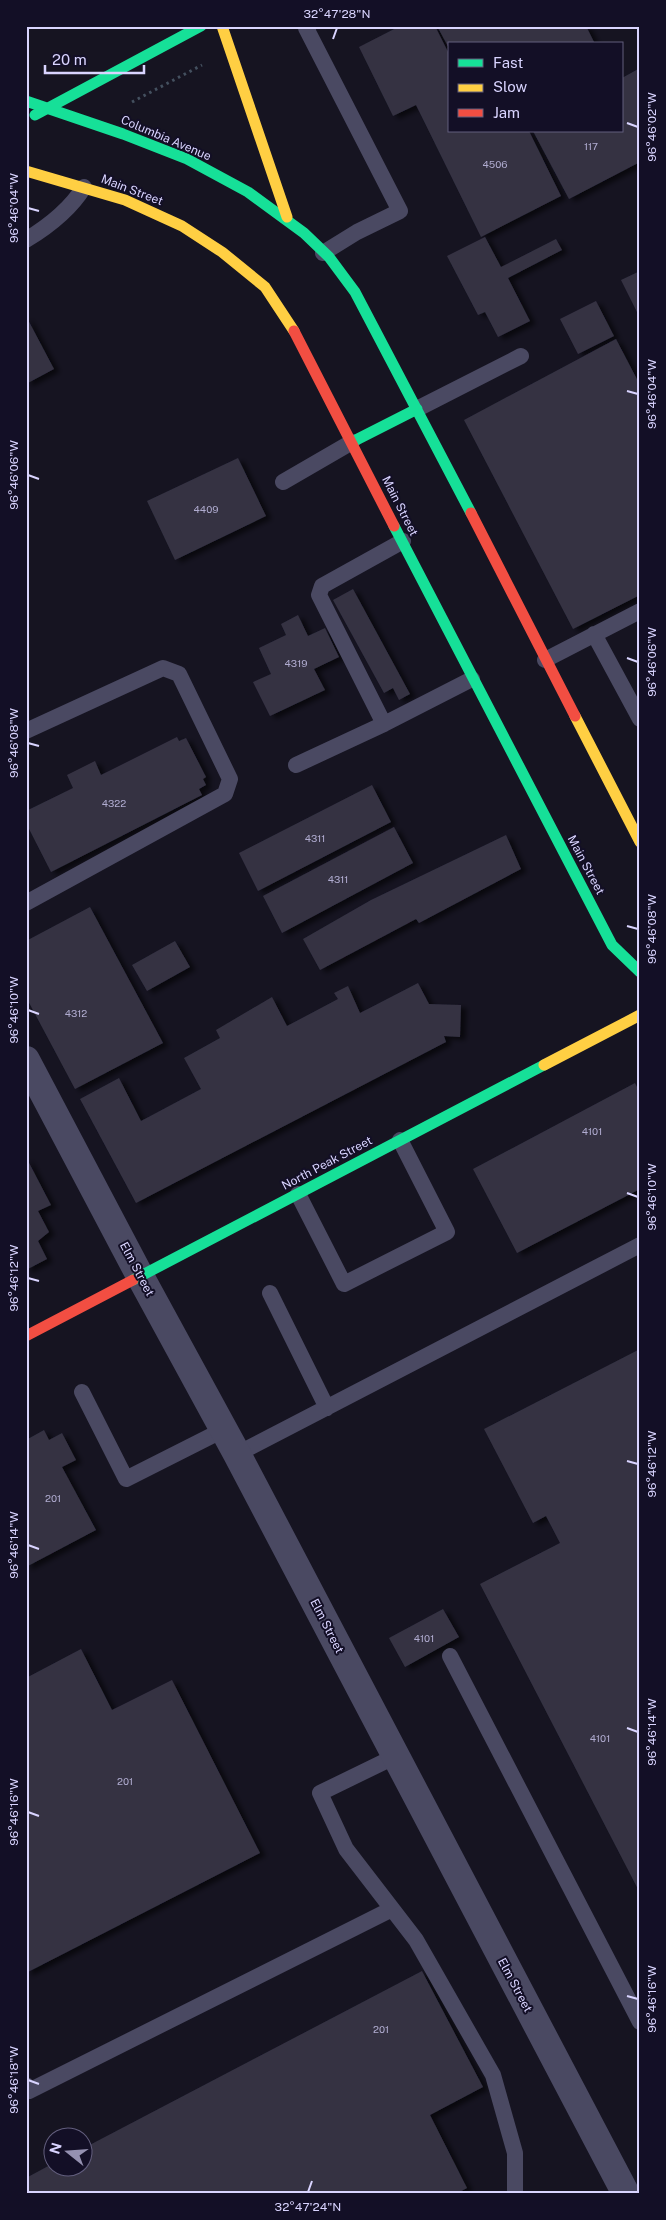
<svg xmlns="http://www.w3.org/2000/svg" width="666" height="2220" viewBox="0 0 666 2220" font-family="'Public Sans',sans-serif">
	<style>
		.building { fill: #343243; filter: url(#shadow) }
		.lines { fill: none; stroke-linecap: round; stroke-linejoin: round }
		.path { stroke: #44505f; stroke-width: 3; stroke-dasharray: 2.5 4; stroke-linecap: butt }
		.lane { stroke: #4a4962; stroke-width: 16 }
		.street { stroke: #4a4962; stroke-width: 28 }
		.fast { stroke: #16e098; stroke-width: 11 }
		.slow { stroke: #ffcf43; stroke-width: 11 }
		.jam { stroke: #f24e42; stroke-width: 11 }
		.ticks { fill: none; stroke: #d9d4ff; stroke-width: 2 }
		.labels { text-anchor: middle; stroke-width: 4; stroke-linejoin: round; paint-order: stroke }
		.number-label { font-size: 10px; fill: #b0acd0 }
		.street-label { font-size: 12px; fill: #d9d4ff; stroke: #130f26 }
		.neatline { fill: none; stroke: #d9d4ff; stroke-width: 2 }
		.ticks-label { font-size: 12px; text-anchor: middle; fill: #d9d4ff }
	</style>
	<defs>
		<filter id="shadow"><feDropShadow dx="5.5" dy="3" stdDeviation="2.5" flood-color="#0009"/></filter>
	</defs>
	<rect width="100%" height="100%" fill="#161421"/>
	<path class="building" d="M 400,26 L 435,26 L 450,56 L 450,131 L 529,131 L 561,196 L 481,237 L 416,105 L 393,116 L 359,47 Z
		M 437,26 L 586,26 L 595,44 L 450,44 L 450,50 Z
		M 640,68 L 640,162 L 569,199 L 533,131 L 622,131 L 622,78 Z
		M 485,237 L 501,267 L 556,239 L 562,250 L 508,278 L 530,321 L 498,337 L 485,312 L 478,315 L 447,256 Z
		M 640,271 L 640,318 L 621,280 Z
		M 596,301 L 614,336 L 578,354 L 560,319 Z
		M 26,316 L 54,369 L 26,384 Z
		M 616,339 L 640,385 L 640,595 L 573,629 L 464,420 Z
		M 238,458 L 266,516 L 175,560 L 147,501 Z
		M 353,589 L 410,694 L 399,700 L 393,688 L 384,693 L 333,600 Z
		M 298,615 L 308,636 L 325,628 L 339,657 L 314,669 L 325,690 L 270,716 L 253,682 L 271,674 L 259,648 L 286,635 L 281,624 Z
		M 177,737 L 179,741 L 186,738 L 206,777 L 203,779 L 206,785 L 199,789 L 202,795 L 51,872 L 26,823 L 26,811 L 73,788 L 67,775 L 95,761 L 101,775 Z
		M 372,785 L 391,822 L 258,891 L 239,853 Z
		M 394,827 L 413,863 L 282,933 L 263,896 Z
		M 506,835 L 521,869 L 419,923 L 416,919 L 320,970 L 303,939 L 371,900 Z
		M 90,907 L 163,1043 L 75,1089 L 26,997 L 26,941 Z
		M 175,941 L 190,967 L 147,991 L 132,965 Z
		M 418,983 L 429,1004 L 461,1005 L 460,1037 L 444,1036 L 446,1042 L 136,1203 L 80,1099 L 119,1078 L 141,1121 L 201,1089 L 184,1058 L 220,1038 L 216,1030 L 272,997 L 287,1026 L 338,999 L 334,993 L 348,986 L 360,1013 Z
		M 635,1083 L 640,1093 L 640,1189 L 517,1253 L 473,1169 Z
		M 26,1157 L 51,1205 L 38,1211 L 49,1232 L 38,1241 L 47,1259 L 26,1270 Z
		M 640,1349 L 640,1893 L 480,1584 L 560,1543 L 546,1516 L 533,1523 L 484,1429 Z
		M 44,1430 L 49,1440 L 62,1433 L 76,1460 L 62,1467 L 96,1530 L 26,1567 L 26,1440 Z
		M 443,1609 L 459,1637 L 405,1667 L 389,1638 Z
		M 81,1649 L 112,1710 L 172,1680 L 260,1853 L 26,1973 L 26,1678 Z
		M 422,1971 L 483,2087 L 430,2115 L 467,2188 L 456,2194 L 26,2194 L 26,2178 L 52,2164 L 52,2168 L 82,2168 L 82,2149 Z"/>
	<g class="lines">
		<path class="path" d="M 132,102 L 202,65"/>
		<path class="lane" d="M 309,26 L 306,28 L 400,211 L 357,232 L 323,253
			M 26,240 C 49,226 70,210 84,187
			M 417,409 L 521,356
			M 283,482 L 352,442
			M 403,541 L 322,586 L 319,595 L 384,724 L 472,679
			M 594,634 L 640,719
			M 545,660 L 640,611
			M 26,731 L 163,668 L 179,674 L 230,779 L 225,794 L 26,903
			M 296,765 L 384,724
			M 298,1194 L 344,1284 L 447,1232 L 400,1140
			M 270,1293 L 327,1408
			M 82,1392 L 126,1479 L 223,1430
			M 237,1454 L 640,1245
			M 450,1656 L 640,2022
			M 394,1757 L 320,1793 L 346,1849 L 416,1940 L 493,2075 L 515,2153 L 515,2194
			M 26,2085 L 29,2091 L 392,1909"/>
		<path class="street" d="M 26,1060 L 140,1276 L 237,1454 L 626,2194"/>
		<path class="fast" d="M 26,101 L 123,134 L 187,159 L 248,192 L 304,233 L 329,257 L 355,292 L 471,513
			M 35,115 L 201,26
			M 352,442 L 417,409
			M 394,526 L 612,945 L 640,972
			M 133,1280 L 544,1065"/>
		<path class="slow" d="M 222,26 L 287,217
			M 26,171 L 125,200 L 182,226 L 222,252 L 265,287 L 294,331
			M 575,716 L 640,842
			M 544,1065 L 640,1015"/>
		<path class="jam" d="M 294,331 L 394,526
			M 471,513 L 575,716
			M 26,1336 L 133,1280"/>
	</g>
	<path class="ticks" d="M 333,39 L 337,28M 627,123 L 638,127M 28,208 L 39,211M 627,391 L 638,394M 28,475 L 39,479M 627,658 L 638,662M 28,743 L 39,746M 627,926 L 638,929M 28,1010 L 39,1014M 627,1193 L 638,1197M 28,1278 L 39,1281M 627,1461 L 638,1464M 28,1545 L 39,1549M 627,1728 L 638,1732M 28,1812 L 39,1816M 627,1996 L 638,1999M 28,2080 L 39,2084M 308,2192 L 312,2181"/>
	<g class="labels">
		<g class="number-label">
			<text x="591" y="150">117</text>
			<text x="495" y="168">4506</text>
			<text x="206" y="513">4409</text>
			<text x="296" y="667">4319</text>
			<text x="114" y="807">4322</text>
			<text x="315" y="842">4311</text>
			<text x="338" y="883">4311</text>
			<text x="76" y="1017">4312</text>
			<text x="592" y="1135">4101</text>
			<text x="53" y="1502">201</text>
			<text x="424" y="1642">4101</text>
			<text x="600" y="1742">4101</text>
			<text x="125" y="1785">201</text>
			<text x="381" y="2033">201</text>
		</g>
		<g class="street-label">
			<text transform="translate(166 138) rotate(23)" y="4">Columbia Avenue</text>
			<text transform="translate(132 190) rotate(21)" y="4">Main Street</text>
			<text transform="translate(400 506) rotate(63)" y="4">Main Street</text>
			<text transform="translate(586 865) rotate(62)" y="4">Main Street</text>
			<text transform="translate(327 1163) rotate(-28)" y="4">North Peak Street</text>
			<text transform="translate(137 1269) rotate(62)" y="4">Elm Street</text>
			<text transform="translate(327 1626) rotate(63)" y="4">Elm Street</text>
			<text transform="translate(515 1985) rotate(62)" y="4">Elm Street</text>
		</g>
	</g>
	<rect width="666" height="2220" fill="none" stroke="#130f26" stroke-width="55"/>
	<rect x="448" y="42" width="175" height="90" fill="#130f26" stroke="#625e7d"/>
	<rect x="458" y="59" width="25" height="8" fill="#16e098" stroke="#625e7d"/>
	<text x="493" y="68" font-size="15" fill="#d9d4ff">Fast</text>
	<rect x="458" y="84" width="25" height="8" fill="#ffcf43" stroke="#625e7d"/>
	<text x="493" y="92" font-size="15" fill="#d9d4ff">Slow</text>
	<rect x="458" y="109" width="25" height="8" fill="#f24e42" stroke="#625e7d"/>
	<text x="493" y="118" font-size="15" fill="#d9d4ff">Jam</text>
	<g transform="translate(68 2152) rotate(287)"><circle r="24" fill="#130f26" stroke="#625e7d"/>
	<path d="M0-4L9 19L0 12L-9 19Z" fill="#9591b1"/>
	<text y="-8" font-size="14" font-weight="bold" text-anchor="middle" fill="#d9d4ff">N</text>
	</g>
	<path d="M45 65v8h99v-8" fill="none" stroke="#d9d4ff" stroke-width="2.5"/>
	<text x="52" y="65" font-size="15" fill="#d9d4ff" stroke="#130f26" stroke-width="4" paint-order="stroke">20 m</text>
	<rect x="28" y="28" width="610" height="2164" class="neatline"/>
	<g class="ticks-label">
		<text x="337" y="18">32°47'28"N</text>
		<text transform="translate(652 127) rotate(-90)" y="4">96°46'02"W</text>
		<text transform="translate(14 208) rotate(-90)" y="4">96°46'04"W</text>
		<text transform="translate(652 394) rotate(-90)" y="4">96°46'04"W</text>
		<text transform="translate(14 475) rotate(-90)" y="4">96°46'06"W</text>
		<text transform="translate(652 662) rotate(-90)" y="4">96°46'06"W</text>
		<text transform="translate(14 743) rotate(-90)" y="4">96°46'08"W</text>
		<text transform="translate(652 929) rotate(-90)" y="4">96°46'08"W</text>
		<text transform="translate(14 1010) rotate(-90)" y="4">96°46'10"W</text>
		<text transform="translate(652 1197) rotate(-90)" y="4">96°46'10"W</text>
		<text transform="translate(14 1278) rotate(-90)" y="4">96°46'12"W</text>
		<text transform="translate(652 1464) rotate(-90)" y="4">96°46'12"W</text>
		<text transform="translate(14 1545) rotate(-90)" y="4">96°46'14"W</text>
		<text transform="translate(652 1732) rotate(-90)" y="4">96°46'14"W</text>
		<text transform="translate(14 1812) rotate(-90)" y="4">96°46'16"W</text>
		<text transform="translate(652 1999) rotate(-90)" y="4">96°46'16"W</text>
		<text transform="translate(14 2080) rotate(-90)" y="4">96°46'18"W</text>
		<text x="308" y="2211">32°47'24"N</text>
	</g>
</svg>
